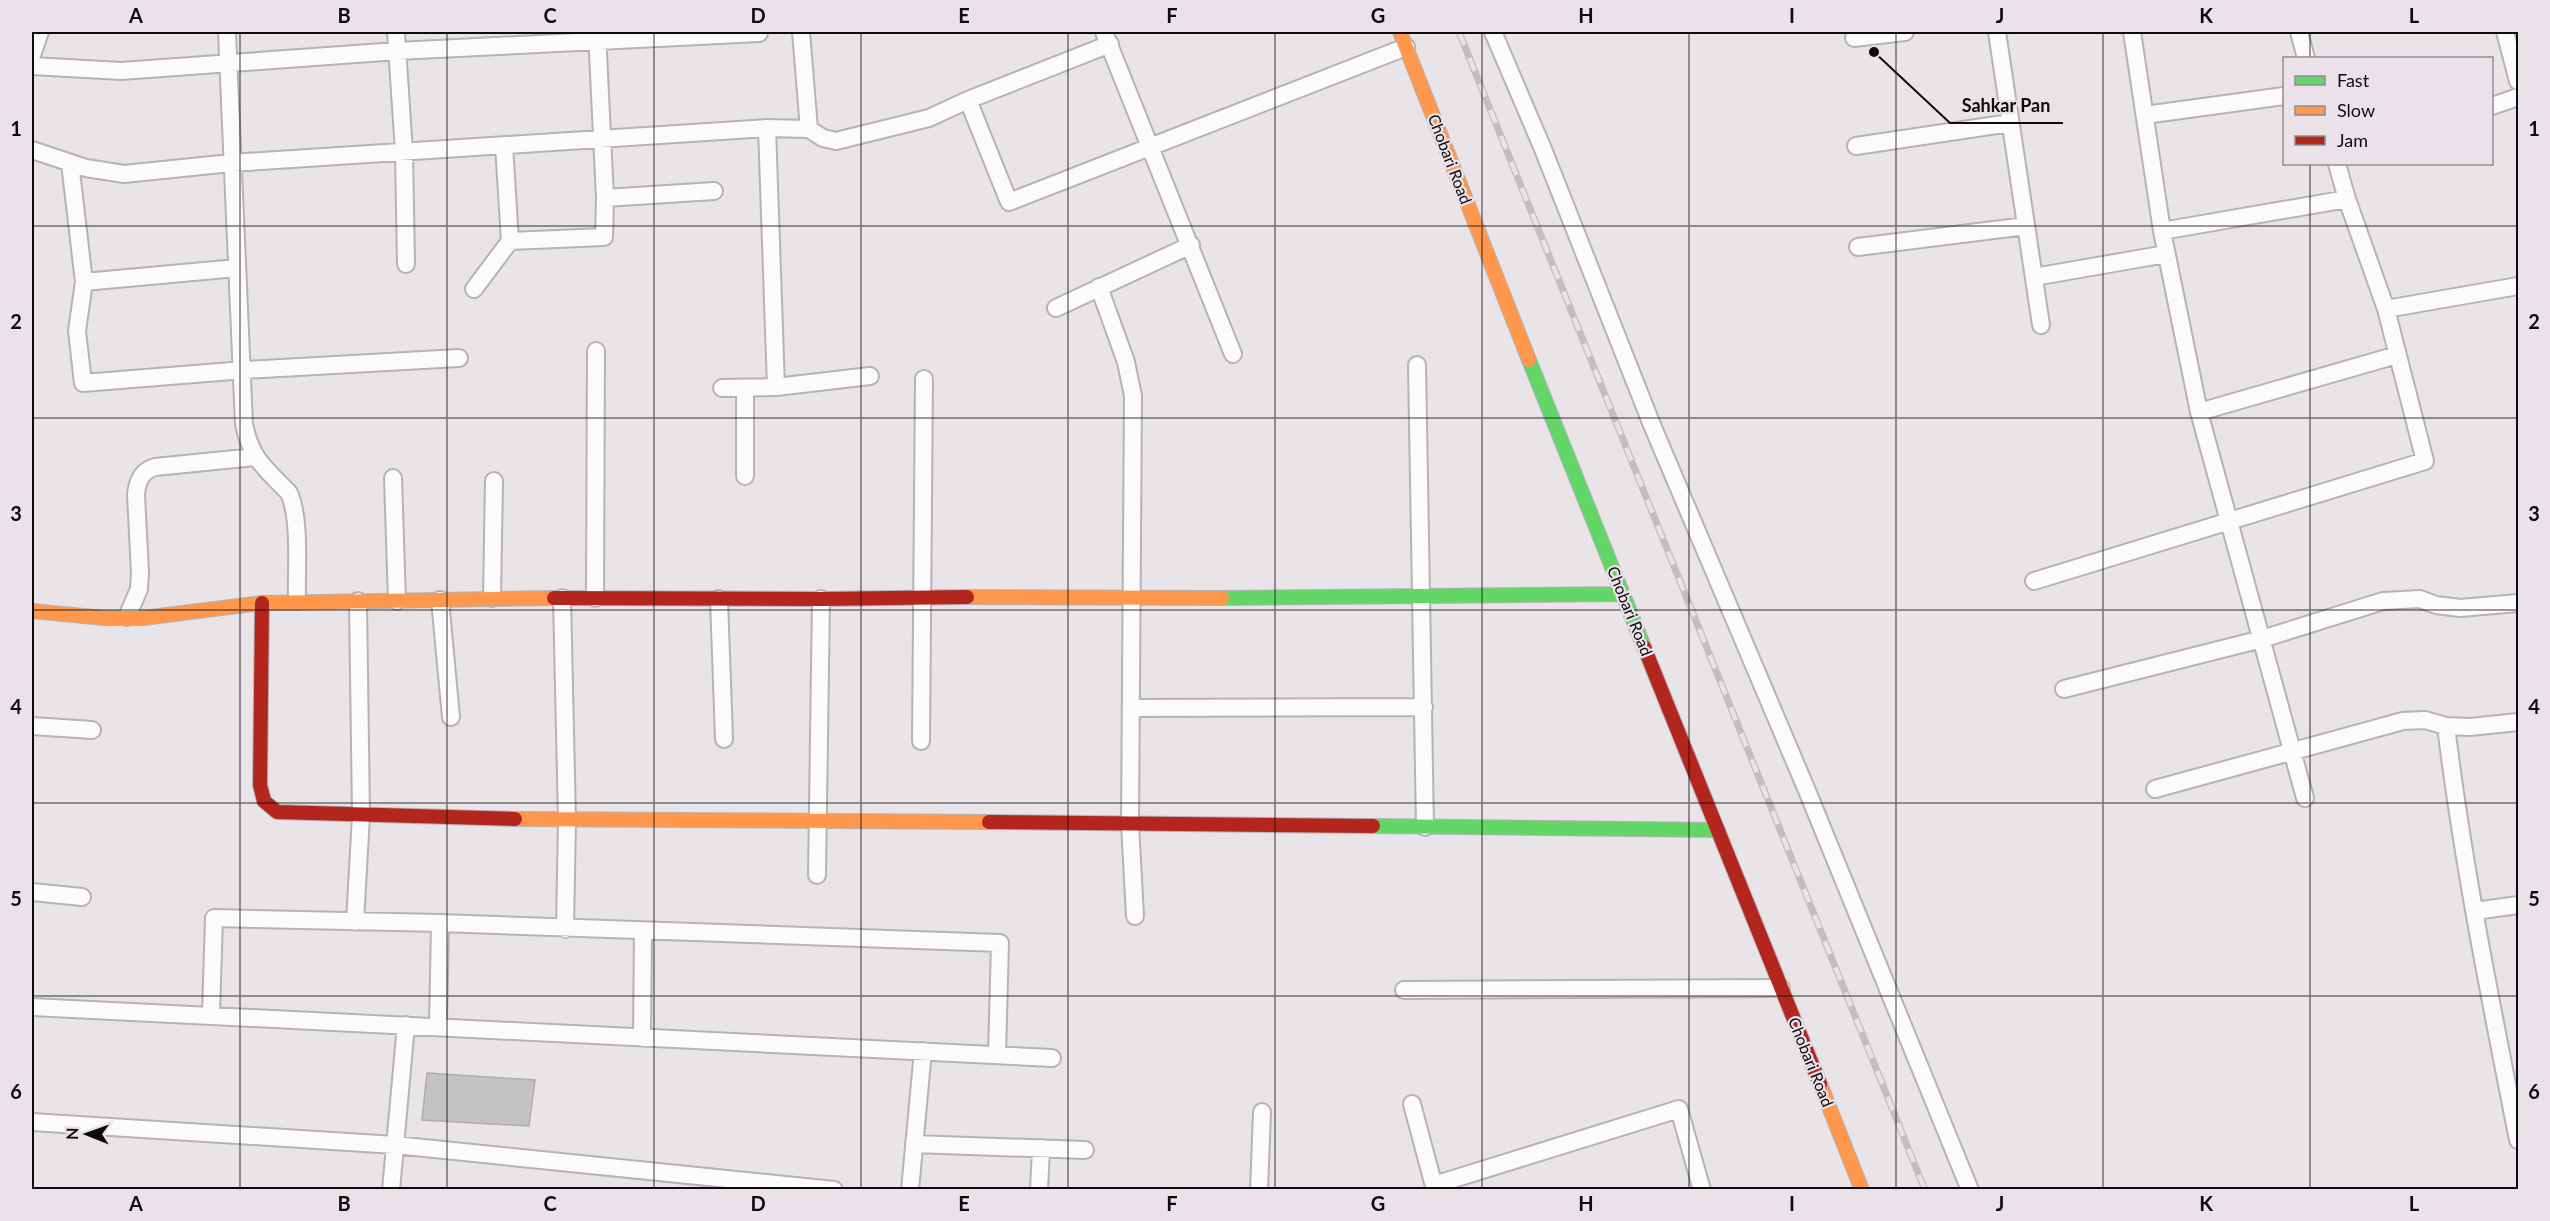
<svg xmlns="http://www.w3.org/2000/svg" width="2550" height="1221" viewBox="0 0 2550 1221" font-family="Lato,sans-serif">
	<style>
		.building { fill: #c4c3c4; stroke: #aeacad; stroke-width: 1.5 }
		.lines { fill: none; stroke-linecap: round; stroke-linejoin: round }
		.street-casing { stroke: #b6b2b5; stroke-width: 20 }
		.fast-casing { stroke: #b6b2b5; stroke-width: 16 }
		.slow-casing { stroke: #b6b2b5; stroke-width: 16 }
		.jam-casing { stroke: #b6b2b5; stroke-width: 16 }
		.street { stroke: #fcfbfc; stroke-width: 16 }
		.fast { stroke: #63d668; stroke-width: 14 }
		.slow { stroke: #ff974d; stroke-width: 14 }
		.jam { stroke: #b3261e; stroke-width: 14 }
		.rail-casing { stroke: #c0bfc0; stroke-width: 7 }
		.rail { stroke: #ebe2e9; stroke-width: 4.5; stroke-dasharray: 14; stroke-linecap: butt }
		.grid { fill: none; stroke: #0e0b0d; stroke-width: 1.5; stroke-opacity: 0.55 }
		.labels { text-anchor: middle; stroke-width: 4.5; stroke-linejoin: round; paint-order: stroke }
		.street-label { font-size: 16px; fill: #0e0b0d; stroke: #ebe2e9 }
		.leader { fill: none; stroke: #0e0b0d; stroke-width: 2 }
		.callout-dot { fill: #0e0b0d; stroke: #ebe2e9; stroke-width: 2 }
		.callout-label { font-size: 18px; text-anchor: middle; font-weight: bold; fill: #0e0b0d; stroke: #ebe2e9; stroke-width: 4.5; stroke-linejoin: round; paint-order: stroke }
		.neatline { fill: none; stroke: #0e0b0d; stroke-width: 2 }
		.grid-label { font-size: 20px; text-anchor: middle; font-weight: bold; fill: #0e0b0d }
	</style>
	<rect width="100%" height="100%" fill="#e9e4e8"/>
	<path class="building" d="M 427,1073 L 535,1080 L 529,1126 L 422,1120 Z"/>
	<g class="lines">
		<g class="street-casing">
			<path id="street" d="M 227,32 L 244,424 C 251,459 265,468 289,493 C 301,519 296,571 297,601
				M 396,32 L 404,152 L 406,264
				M 801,32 L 809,129
				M 1104,32 L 1233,354
				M 1493,32 L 1543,149 L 1652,425 L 1808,793 L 1970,1190
				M 1997,32 L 2041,325
				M 2132,32 L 2162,231 L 2199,412 L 2305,798
				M 2299,32 L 2306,58
				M 2505,32 L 2518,81
				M 1854,38 L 1905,32
				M 32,55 L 40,32
				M 32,66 L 121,71 L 397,51 L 759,33
				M 968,100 L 1009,202 L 1406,47
				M 2492,106 L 2518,97
				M 2145,115 L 2284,96
				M 767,128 L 776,387
				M 504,145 L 510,241
				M 1856,146 L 2010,123
				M 32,150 L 86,168 L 124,174 L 231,163 L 767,128 L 809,129 L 823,138 L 836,141 L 929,118 L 968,100 L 1110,44
				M 70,163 L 84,282 L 77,331 L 83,383 L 244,370 L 459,358
				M 605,198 L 714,191
				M 2162,231 L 2347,199
				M 1858,247 L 2026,226
				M 2034,277 L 2166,254
				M 84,282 L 237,268
				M 1099,287 L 1126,362 L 1133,396 L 1130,824 L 1135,916
				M 474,289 L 510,241 L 604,237 L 605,198 L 597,32
				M 1056,308 L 1191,245
				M 2386,309 L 2518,286
				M 1417,365 L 1425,827
				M 722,388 L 776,387 L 870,376
				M 745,388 L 745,476
				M 2199,412 L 2397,355
				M 393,478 L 397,601
				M 2034,581 L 2425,461 L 2386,309 L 2347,199 L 2337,164
				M 492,598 L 494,481
				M 562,598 L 567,820 L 565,929
				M 595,598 L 596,351
				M 719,599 L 724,739
				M 440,600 L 451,717
				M 127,617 L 139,589 L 140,572 L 136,495 C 137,482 141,471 155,467 L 255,457
				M 2064,689 L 2262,639 L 2383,601 L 2420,599 L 2436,605 L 2460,608 L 2518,603
				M 1131,708 L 1424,707
				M 32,726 L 92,730
				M 2446,726 C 2463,865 2491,1003 2518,1140
				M 921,741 L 924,379
				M 2155,789 L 2403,721 L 2425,720 L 2446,726 L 2470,727 L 2518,722
				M 817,875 L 821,599
				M 32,892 L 82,897
				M 2475,911 L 2518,905
				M 355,922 L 361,816 L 358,601
				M 1404,990 L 1781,988
				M 32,1007 L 1052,1058
				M 211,1014 L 214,918 L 440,923 L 1000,943 L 997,1055
				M 438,1026 L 440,923
				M 642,1038 L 643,931
				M 1412,1104 L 1435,1190
				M 32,1122 L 395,1145 L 834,1190
				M 914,1144 L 1085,1150
				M 1434,1185 L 1679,1109 L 1702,1190
				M 391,1190 L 406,1025
				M 910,1190 L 923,1051
				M 1039,1190 L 1041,1148
				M 1259,1190 L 1262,1112"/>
		</g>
		<g class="fast-casing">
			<path id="fast" d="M 1529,360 L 1644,647
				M 1222,598 L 1623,594
				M 1373,826 L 1718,830"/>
		</g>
		<g class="slow-casing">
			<path id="slow" d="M 1400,32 L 1529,360
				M 967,597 L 1222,598
				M 32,611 L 104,618 L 143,618 L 262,603 L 554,598
				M 515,819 L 989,822
				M 1820,1084 L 1862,1190"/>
		</g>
		<g class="jam-casing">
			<path id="jam" d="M 554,598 L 821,599 L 967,597
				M 262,603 L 260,785 L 264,801 L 277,812 L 515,819
				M 1644,647 L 1820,1084
				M 989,822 L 1373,826"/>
		</g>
		<use href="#street" class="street"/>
		<use href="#fast" class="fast"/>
		<use href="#slow" class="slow"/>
		<use href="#jam" class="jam"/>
		<g class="rail-casing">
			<path id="rail" d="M 1459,32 L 1925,1190"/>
		</g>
		<use href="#rail" class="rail"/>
	</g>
	<path class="grid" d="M 240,32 L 240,1190M 447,32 L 447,1190M 654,32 L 654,1190M 861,32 L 861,1190M 1068,32 L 1068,1190M 1275,32 L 1275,1190M 1482,32 L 1482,1190M 1689,32 L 1689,1190M 1896,32 L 1896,1190M 2103,32 L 2103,1190M 2310,32 L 2310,58M 2310,164 L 2310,1190M 32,226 L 2518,226M 32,418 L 2518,418M 32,610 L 2518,610M 32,803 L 2518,803M 32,996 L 2518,996"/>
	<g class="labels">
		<g class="street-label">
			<text transform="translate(1450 159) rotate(69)" y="6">Chobari Road</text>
			<text transform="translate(1630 611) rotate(68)" y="6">Chobari Road</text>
			<text transform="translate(1811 1062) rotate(68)" y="6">Chobari Road</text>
		</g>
	</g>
	<path class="leader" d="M1874 52L1950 123H2063"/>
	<circle class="callout-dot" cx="1874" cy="52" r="6"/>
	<g class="callout-label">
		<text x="2006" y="112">Sahkar Pan</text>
	</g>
	<rect width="2550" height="1221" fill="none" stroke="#ebe2e9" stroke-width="66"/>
	<rect x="2283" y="57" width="210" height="108" fill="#ebe2e9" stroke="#938c91" stroke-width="1.5"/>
	<rect x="2295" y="76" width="30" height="9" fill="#63d668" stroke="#938c91" stroke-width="1.5"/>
	<text x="2337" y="87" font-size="18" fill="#0e0b0d">Fast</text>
	<rect x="2295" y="106" width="30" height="9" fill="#ff974d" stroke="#938c91" stroke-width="1.5"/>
	<text x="2337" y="117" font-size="18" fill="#0e0b0d">Slow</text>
	<rect x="2295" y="136" width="30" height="9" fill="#b3261e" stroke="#938c91" stroke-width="1.5"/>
	<text x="2337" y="147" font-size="18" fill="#0e0b0d">Jam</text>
	<g transform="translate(87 1134) rotate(271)" stroke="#ebe2e9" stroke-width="4.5" paint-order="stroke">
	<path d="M0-4.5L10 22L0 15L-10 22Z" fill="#0e0b0d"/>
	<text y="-9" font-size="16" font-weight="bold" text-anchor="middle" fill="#0e0b0d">N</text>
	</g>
	<rect x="33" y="33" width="2484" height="1155" class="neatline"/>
	<g class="grid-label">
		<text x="136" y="23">A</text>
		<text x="344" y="23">B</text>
		<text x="550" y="23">C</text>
		<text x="758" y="23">D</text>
		<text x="964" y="23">E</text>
		<text x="1172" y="23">F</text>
		<text x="1378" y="23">G</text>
		<text x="1586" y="23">H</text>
		<text x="1792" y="23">I</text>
		<text x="2000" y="23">J</text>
		<text x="2206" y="23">K</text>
		<text x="2414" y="23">L</text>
		<text x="16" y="136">1</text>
		<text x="2534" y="136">1</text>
		<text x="16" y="329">2</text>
		<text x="2534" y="329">2</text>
		<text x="16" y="521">3</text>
		<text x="2534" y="521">3</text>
		<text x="16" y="714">4</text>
		<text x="2534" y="714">4</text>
		<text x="16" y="906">5</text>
		<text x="2534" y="906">5</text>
		<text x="16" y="1099">6</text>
		<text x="2534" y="1099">6</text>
		<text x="136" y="1211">A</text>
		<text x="344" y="1211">B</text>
		<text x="550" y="1211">C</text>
		<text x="758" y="1211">D</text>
		<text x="964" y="1211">E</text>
		<text x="1172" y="1211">F</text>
		<text x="1378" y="1211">G</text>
		<text x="1586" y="1211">H</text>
		<text x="1792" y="1211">I</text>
		<text x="2000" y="1211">J</text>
		<text x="2206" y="1211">K</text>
		<text x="2414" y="1211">L</text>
	</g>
</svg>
